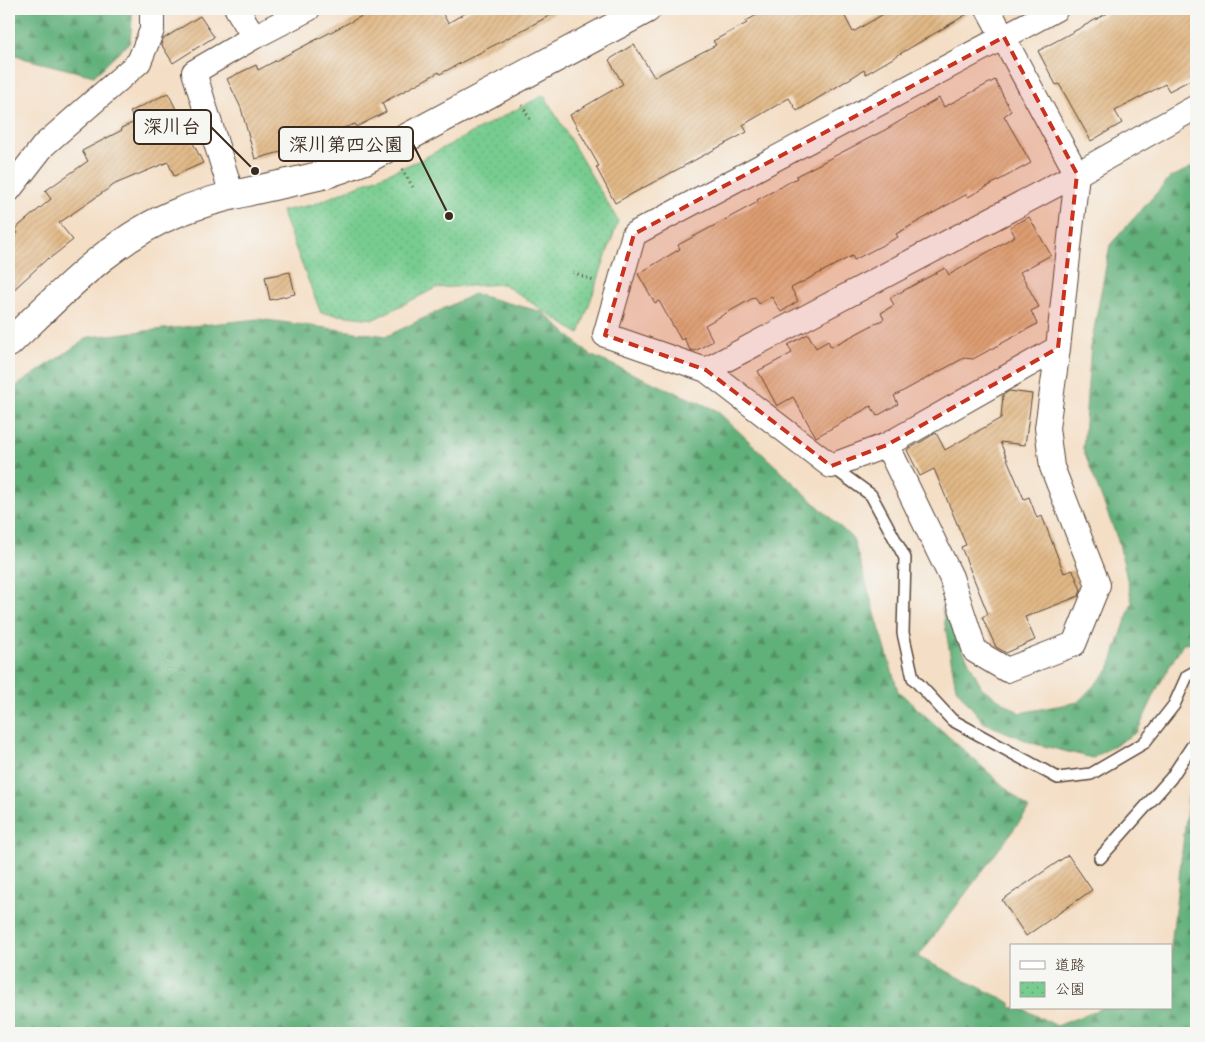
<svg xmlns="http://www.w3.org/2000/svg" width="1205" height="1042" viewBox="0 0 1205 1042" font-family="Itim,'Klee One',sans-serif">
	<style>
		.forest { fill: url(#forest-firs); stroke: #4e6d4c }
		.park { fill: url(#park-dots); stroke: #597b57 }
		.building { fill: url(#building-hatch) }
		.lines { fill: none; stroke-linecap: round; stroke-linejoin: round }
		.service-casing { stroke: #574537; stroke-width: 14 }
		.minor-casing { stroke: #574537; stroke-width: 26 }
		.tertiary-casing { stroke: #574537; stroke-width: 30 }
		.path { stroke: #574537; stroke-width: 3; stroke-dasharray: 1 4; stroke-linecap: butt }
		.service { stroke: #fff; stroke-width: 11 }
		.minor { stroke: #fff; stroke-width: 24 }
		.tertiary { stroke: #fff; stroke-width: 28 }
		.marked { fill: #c8321e; fill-opacity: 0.2; stroke: #c8321e; stroke-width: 4; stroke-dasharray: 10 6; stroke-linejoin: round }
		.leader { fill: none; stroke: #3b2a1e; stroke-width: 2 }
		.callout-dot { fill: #3b2a1e; stroke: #f6f6f2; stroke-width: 2 }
		.callout { fill: #f6f6f2; stroke: #3b2a1e; stroke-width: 2 }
		.callout-label { font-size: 19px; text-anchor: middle; font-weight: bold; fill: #3b2a1e }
	</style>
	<defs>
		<pattern id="forest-firs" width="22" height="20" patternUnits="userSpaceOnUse" patternTransform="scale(1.25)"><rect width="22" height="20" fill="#61b07a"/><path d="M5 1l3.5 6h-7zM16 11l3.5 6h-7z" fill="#518f63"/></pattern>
		<pattern id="park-dots" width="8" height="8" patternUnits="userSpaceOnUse" patternTransform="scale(1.25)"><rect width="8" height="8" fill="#77cc90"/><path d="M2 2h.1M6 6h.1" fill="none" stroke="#68af7c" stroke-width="1.8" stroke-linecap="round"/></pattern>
		<pattern id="building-hatch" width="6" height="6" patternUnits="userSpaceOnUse" patternTransform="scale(1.25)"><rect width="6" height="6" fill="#e1b886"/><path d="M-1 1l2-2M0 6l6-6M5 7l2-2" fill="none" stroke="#c29e73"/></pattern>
	</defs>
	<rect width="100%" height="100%" fill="#f6f6f2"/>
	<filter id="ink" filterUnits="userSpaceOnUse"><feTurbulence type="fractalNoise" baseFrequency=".02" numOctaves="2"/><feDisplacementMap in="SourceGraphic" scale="10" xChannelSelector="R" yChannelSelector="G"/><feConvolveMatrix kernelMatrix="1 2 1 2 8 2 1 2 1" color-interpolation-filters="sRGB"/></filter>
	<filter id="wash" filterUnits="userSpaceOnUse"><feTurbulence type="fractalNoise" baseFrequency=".0096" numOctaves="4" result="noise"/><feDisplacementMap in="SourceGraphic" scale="20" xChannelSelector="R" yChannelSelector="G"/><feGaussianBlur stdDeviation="1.12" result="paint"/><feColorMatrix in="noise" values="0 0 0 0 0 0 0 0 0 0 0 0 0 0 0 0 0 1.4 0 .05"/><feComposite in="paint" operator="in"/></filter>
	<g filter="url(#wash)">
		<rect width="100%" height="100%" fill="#f4dec5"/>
		<path class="forest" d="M 9,9 L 133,9 L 130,42 L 94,76 L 26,59 L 9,52 Z
			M 1196,165 L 1196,642 L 1183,643 L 1159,685 L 1137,732 L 1093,758 L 1035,744 L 984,723 L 956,688 L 942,608 L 982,688 L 1020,713 L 1078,702 L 1109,670 L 1132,602 L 1119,543 L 1083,449 L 1091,345 L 1110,245 L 1170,178 Z
			M 474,294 L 543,312 L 590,355 L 716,410 L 853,539 L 898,691 L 1029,809 L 918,957 L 1011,1003 L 1011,1008 L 1021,1008 L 1057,1026 L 1102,1008 L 1171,1008 L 1171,946 L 1189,792 L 1196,784 L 1196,1033 L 9,1033 L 9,391 L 89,337 L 258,319 L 387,336 Z"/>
		<path class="park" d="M 544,95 L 618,221 L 579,334 L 503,284 L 436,288 L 374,319 L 321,313 L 281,211 L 312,205 L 420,160 Z"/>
		<g id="blocks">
			<path class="building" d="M 375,9 L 440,9 L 448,23 L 472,9 L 562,9 L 440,74 L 439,72 L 382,103 L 386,112 L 356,127 L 355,124 L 287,147 L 288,150 L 255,159 L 241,108 L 227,79 L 256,65 L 258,70 Z
				M 768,9 L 841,9 L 853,32 L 892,9 L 974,10 L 866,74 L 864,70 L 797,111 L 789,98 L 743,125 L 747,132 L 615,203 L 596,167 L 599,166 L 570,115 L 623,84 L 609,60 L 634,44 L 654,77 L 716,45 L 713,41 L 747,23 L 746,21 Z
				M 1115,9 L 1196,9 L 1196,77 L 1169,91 L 1165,84 L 1115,111 L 1122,123 L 1091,141 L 1059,84 L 1056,85 L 1038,51 Z
				M 200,16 L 214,37 L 173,63 L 161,44 L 163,39 Z
				M 995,80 L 1011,111 L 1004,116 L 1031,163 L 968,197 L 967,194 L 896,234 L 898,237 L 854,260 L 852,256 L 791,288 L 798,301 L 781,312 L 771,296 L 759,304 L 755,297 L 705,325 L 713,341 L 695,351 L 690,350 L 684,338 L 681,340 L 659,301 L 655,303 L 638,274 L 680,249 L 678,245 L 758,202 L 757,200 L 797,178 L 796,176 L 885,130 L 939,98 L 944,107 Z
				M 168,93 L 203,163 L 174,176 L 168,162 L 115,184 L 59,223 L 73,240 L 49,259 L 48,258 L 9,294 L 9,242 L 18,233 L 15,229 L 51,199 L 45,191 L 88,161 L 82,151 L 122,130 L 121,128 L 135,122 L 130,112 Z
				M 1029,217 L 1051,255 L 1020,272 L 1039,307 L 1031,311 L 1037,324 L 973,359 L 964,358 L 894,396 L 898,404 L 877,416 L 871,406 L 816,437 L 793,397 L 777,406 L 758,371 L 792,353 L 788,345 L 808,334 L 816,348 L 828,341 L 831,347 L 884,319 L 881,313 L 894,305 L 890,298 L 945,268 L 949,275 L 1015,236 L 1010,227 Z
				M 290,272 L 295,294 L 270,300 L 265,277 Z
				M 1009,391 L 1032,394 L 1025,445 L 1000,442 L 1024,499 L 1029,497 L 1037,518 L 1042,516 L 1064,573 L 1073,570 L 1081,590 L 1079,596 L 1025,617 L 1035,640 L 1006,653 L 996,647 L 982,617 L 988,614 L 961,547 L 966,545 L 934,469 L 920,476 L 907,450 L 936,433 L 945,450 L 1001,418 L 1003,395 Z
				M 1068,855 L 1092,890 L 1026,936 L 1002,900 Z"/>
		</g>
	</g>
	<g filter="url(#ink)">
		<use href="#blocks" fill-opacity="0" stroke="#574537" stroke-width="1"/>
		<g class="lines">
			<g class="service-casing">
				<path id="service" d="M 831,466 L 871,495 L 905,558 L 903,633 L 913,678 L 952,720 L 1058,778 L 1091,774 L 1144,743 L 1174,705 L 1187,676 L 1196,671
					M 1100,858 L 1171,778 L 1196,740"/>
			</g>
			<g class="minor-casing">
				<path id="minor" d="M 237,9 L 254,37
					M 1056,9 L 634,234 L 605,335 L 706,370 L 831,466 L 887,445 L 1058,348
					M 9,190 L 44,145 L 139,62 L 152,30 L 152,9
					M 232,195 L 194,72 L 254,37 L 308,9
					M 706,370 L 1077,174 L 1196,107
					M 887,445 L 951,577 L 975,651 L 1007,670 L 1074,644 L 1098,585 L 1052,467 L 1047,428 L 1058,348 L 1077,174 L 988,9"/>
			</g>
			<g class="tertiary-casing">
				<path id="tertiary" d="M 9,343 C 59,296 113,237 179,212 C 227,193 277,187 326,174 C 339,170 352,165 365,160 L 647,9"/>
			</g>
			<path class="path" d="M 522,105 L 530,119
				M 402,169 L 414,189
				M 573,272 L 596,282"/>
			<use href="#service" class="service"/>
			<use href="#minor" class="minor"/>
			<use href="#tertiary" class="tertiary"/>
		</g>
	</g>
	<path class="marked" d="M 1004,37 L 1077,174 L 1058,348 L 887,445 L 831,466 L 706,370 L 605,335 L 634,234 Z"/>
	<path class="leader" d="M255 171L211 127M449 216L413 144"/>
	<g class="callout-dot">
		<circle cx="255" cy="171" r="5"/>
		<circle cx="449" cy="216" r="5"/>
	</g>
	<g class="callout">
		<rect x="134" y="110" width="77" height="34" rx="5"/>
		<rect x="279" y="127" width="134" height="34" rx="5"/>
	</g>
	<g class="callout-label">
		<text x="172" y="133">深川台</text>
		<text x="346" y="151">深川第四公園</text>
	</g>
	<rect width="1205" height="1042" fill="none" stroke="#f6f6f2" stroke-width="30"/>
	<rect x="1010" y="944" width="162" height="65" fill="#f6f6f2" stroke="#aba49d"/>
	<rect x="1020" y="961" width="25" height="8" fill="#ffffff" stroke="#aba49d"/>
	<text x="1055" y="970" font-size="15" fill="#3b2a1e">道路</text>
	<rect x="1020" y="982" width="25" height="15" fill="url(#park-dots)" stroke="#aba49d"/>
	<text x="1055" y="994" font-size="15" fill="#3b2a1e">公園</text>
</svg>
